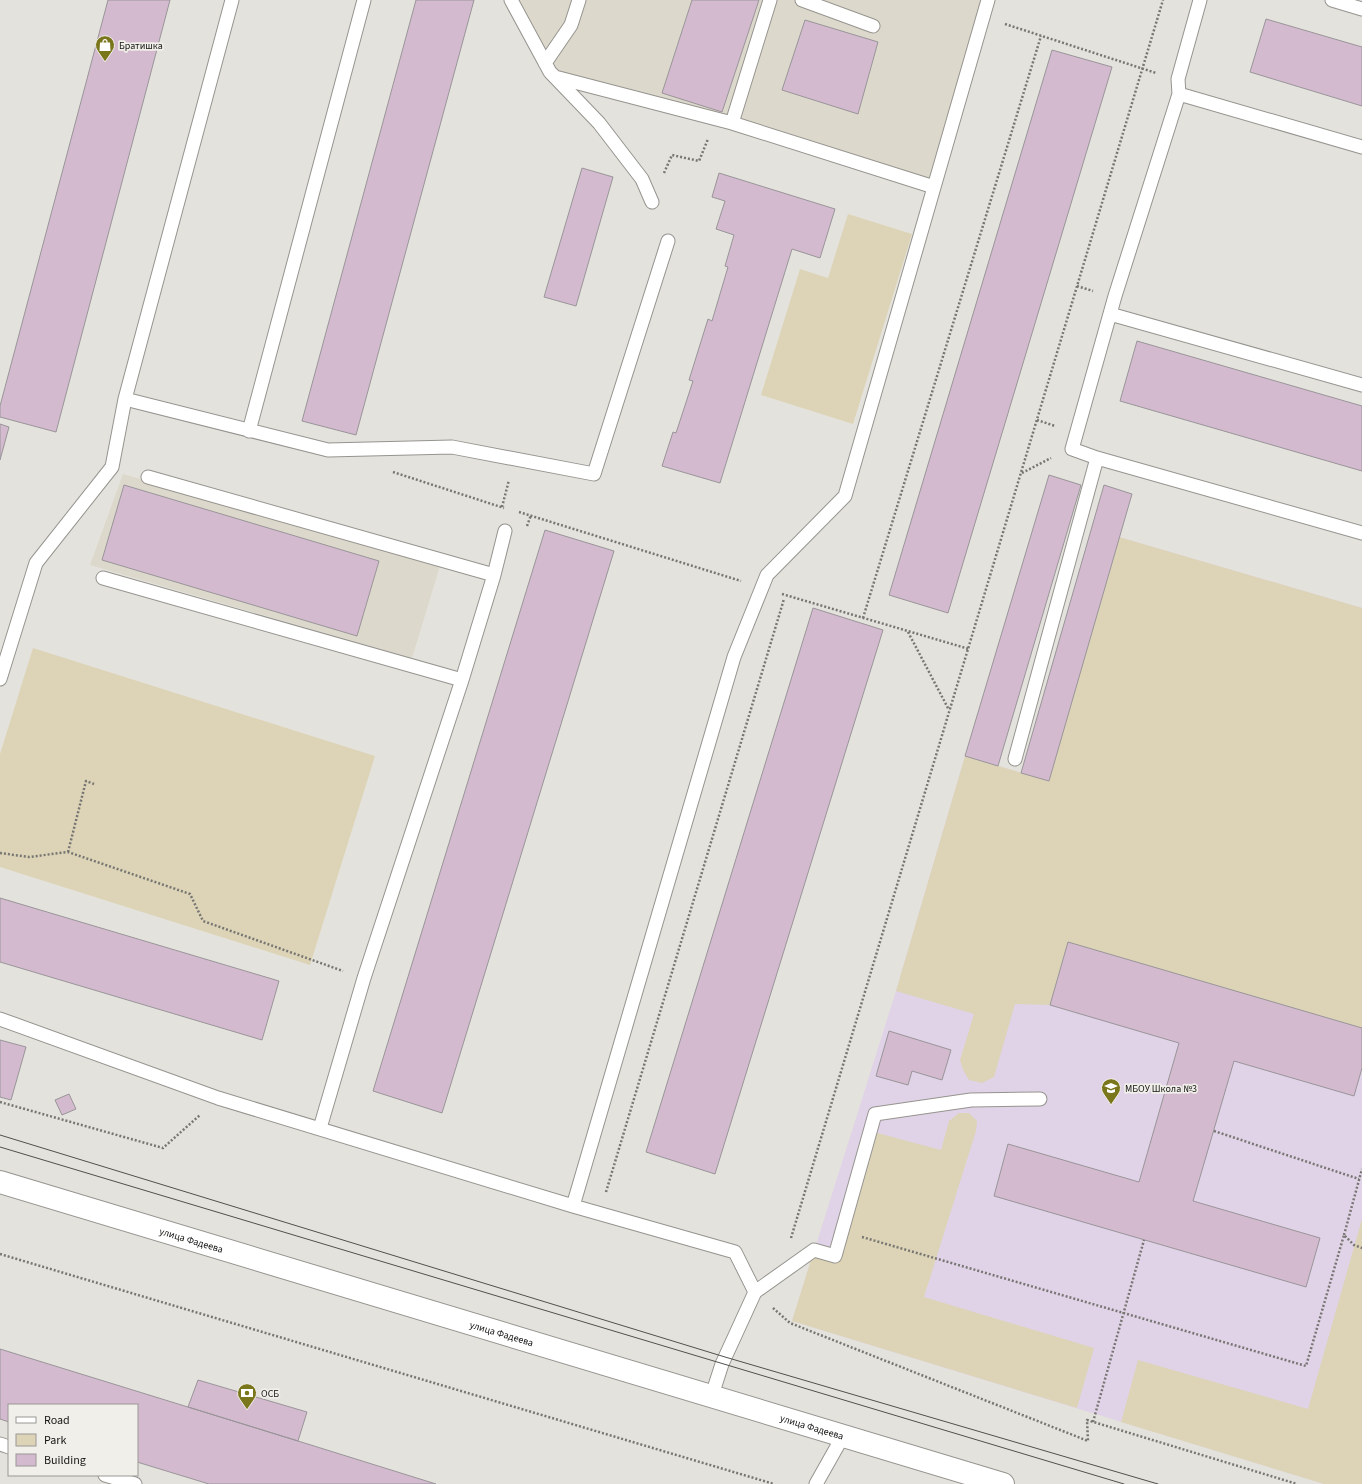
<svg xmlns="http://www.w3.org/2000/svg" width="1362" height="1484" viewBox="0 0 1362 1484" font-family="'Source Sans 3',sans-serif">
	<style>
		.built { fill: #dcd8cb }
		.education { fill: #e0d3e7 }
		.green { fill: #ddd4b7 }
		.building { fill: #d3bacf; stroke: #999599 }
		.lines { fill: none; stroke-linecap: round; stroke-linejoin: round }
		.lane-casing { stroke: #96948f; stroke-width: 15 }
		.secondary-casing { stroke: #96948f; stroke-width: 24 }
		.path { stroke: #777672; stroke-width: 2.5; stroke-dasharray: 2 2; stroke-linecap: butt }
		.lane { stroke: #fff; stroke-width: 13 }
		.secondary { stroke: #fff; stroke-width: 22 }
		.tram { stroke: #50504d; stroke-width: 1 }
		.labels { text-anchor: middle; stroke-width: 3.5; stroke-linejoin: round; paint-order: stroke }
		.poi-label { font-size: 10px; fill: #151513; stroke: #f1efea; text-anchor: start }
		.street-label { font-size: 10px; fill: #151513; stroke: #f1efea }
	</style>
	<rect width="100%" height="100%" fill="#e4e2dc"/>
	<path class="built" d="M 510,0 L 988,0 L 934,187 L 555,77 Z
		M 123,474 L 440,566 L 412,658 L 90,565 Z"/>
	<path class="education" d="M 1119,537 L 1362,608 L 1362,1484 L 1324,1484 L 792,1321 L 896,991 L 965,756 L 1049,781 Z"/>
	<path class="green" d="M 848,214 L 912,234 L 853,424 L 761,395 L 800,269 L 828,278 Z
		M 1119,537 L 1362,608 L 1362,1028 L 1068,943 L 1050,1005 L 1015,1004 L 994,1077 L 982,1083 L 969,1080 L 963,1070 L 960,1060 L 974,1014 L 896,991 L 965,756 L 1049,781 Z
		M 33,648 L 375,756 L 310,965 L 0,867 L 0,754 Z
		M 959,1113 L 969,1113 L 977,1121 L 976,1131 L 924,1297 L 1094,1348 L 1077,1408 L 792,1321 L 814,1250 L 835,1256 L 870,1131 L 941,1150 L 949,1121 Z
		M 1362,1219 L 1362,1484 L 1324,1484 L 1121,1422 L 1138,1360 L 1308,1409 Z"/>
	<path class="building" d="M 108,0 L 170,0 L 56,432 L 0,417 L 0,406 Z
		M 416,0 L 474,0 L 356,435 L 302,421 Z
		M 692,0 L 759,0 L 722,112 L 662,93 Z
		M 1266,19 L 1362,47 L 1362,106 L 1250,72 Z
		M 805,20 L 878,42 L 858,114 L 782,90 Z
		M 1052,50 L 1112,67 L 948,613 L 889,595 Z
		M 582,168 L 613,177 L 576,306 L 544,297 Z
		M 719,173 L 835,209 L 820,258 L 792,249 L 720,483 L 662,466 L 673,432 L 676,433 L 693,381 L 689,380 L 708,319 L 712,321 L 728,267 L 725,266 L 734,235 L 716,229 L 725,201 L 712,197 Z
		M 1137,341 L 1362,406 L 1362,471 L 1120,401 Z
		M 0,424 L 9,427 L 0,460 Z
		M 1049,475 L 1081,485 L 998,766 L 965,756 Z
		M 124,485 L 379,561 L 357,636 L 102,560 Z
		M 1104,485 L 1132,494 L 1049,781 L 1021,773 Z
		M 545,530 L 614,551 L 442,1113 L 373,1091 Z
		M 813,608 L 883,630 L 715,1174 L 646,1152 Z
		M 0,898 L 279,981 L 262,1040 L 0,962 Z
		M 1068,942 L 1362,1028 L 1362,1068 L 1354,1096 L 1234,1061 L 1193,1201 L 1320,1238 L 1306,1287 L 994,1196 L 1008,1144 L 1139,1182 L 1179,1043 L 1050,1005 Z
		M 889,1031 L 951,1050 L 942,1080 L 912,1071 L 908,1085 L 876,1076 Z
		M 0,1040 L 26,1047 L 11,1100 L 0,1097 Z
		M 69,1094 L 76,1109 L 62,1115 L 55,1100 Z
		M 0,1349 L 298,1441 L 436,1484 L 209,1484 L 137,1462 L 137,1405 L 9,1405 L 9,1422 L 0,1419 Z
		M 198,1380 L 307,1412 L 298,1441 L 188,1407 Z"/>
	<g class="lines">
		<g class="lane-casing">
			<path id="lane" d="M 511,0 L 550,72 L 599,123 L 642,179 L 652,202
				M 770,0 L 732,123 L 934,187
				M 802,0 L 873,26
				M 1200,0 L 1178,79 L 1179,94 L 1115,296 L 1072,449 L 1097,458 L 1362,533
				M 1332,0 L 1362,9
				M 545,63 L 571,25 L 579,0
				M 555,77 L 732,123
				M 1179,94 L 1362,147
				M 1110,314 L 1362,385
				M 125,399 L 328,450 L 452,447 L 594,474 L 668,241
				M 249,431 L 364,0
				M 148,477 L 494,575 L 462,680 L 364,978 L 320,1128
				M 494,575 L 505,531
				M 103,578 L 462,680
				M 0,679 L 36,563 L 112,467 L 125,399 L 232,0
				M 1015,759 L 1097,458
				M 0,1019 L 218,1098 L 573,1206 L 735,1252 L 755,1292
				M 573,1206 L 734,657 L 767,575 L 845,496 L 988,0
				M 712,1395 L 722,1364 L 755,1292 L 814,1250 L 835,1256 L 875,1114 L 971,1100 L 1040,1099
				M 0,1444 L 9,1447
				M 105,1475 L 135,1484
				M 816,1484 L 843,1436"/>
		</g>
		<g class="secondary-casing">
			<g id="secondary">
				<path id="s1" d="M 0,1182 L 1003,1484"/>
			</g>
		</g>
		<path class="path" d="M 1005,24 L 1156,73
			M 664,173 L 672,155 L 699,161 L 708,139
			M 1077,286 L 1093,291
			M 1037,420 L 1055,426
			M 393,472 L 504,508
			M 1022,473 L 1051,458
			M 502,507 L 509,480
			M 519,512 L 741,581
			M 527,526 L 531,515
			M 782,594 L 969,649
			M 863,618 L 1041,36
			M 908,632 L 949,710
			M 68,852 L 86,781 L 94,784
			M 0,853 L 29,857 L 68,852 L 190,894 L 203,921 L 343,971
			M 0,1102 L 163,1148 L 200,1115
			M 1214,1131 L 1359,1179
			M 606,1192 L 784,599
			M 1344,1235 L 1362,1169
			M 862,1237 L 1306,1366 L 1344,1235 L 1354,1245 L 1362,1248
			M 791,1238 L 1163,0
			M 0,1254 L 774,1484
			M 773,1308 L 790,1323 L 1088,1441 L 1087,1420 L 1297,1484
			M 1093,1422 L 1144,1240"/>
		<use href="#lane" class="lane"/>
		<use href="#secondary" class="secondary"/>
		<path class="tram" d="M 0,1135 L 725,1357 L 1158,1484
			M 0,1147 L 1124,1484"/>
	</g>
	<defs>
		<g id="shop-pin" transform="scale(1)"><path d="M0 17L-7.5 6A9.5 9.5 0 1 1 7.5 6Z" fill="#79761c" stroke="#f1efea"/><path d="M-5-2.5h2.3a2.7 3.5 0 0 1 5.4 0H5L5.5 6h-11ZM-1.5-2.5h3a1.5 2.3 0 0 0-3 0Z" fill="#fff"/></g>
		<g id="school-pin" transform="scale(1)"><path d="M0 17L-7.5 6A9.5 9.5 0 1 1 7.5 6Z" fill="#79761c" stroke="#f1efea"/><path d="M0-5L7-2L0 1L-7-2ZM-4 1L0 2.5L4 1V4Q0 6-4 4Z" fill="#fff"/></g>
		<g id="bank-pin" transform="scale(1)"><path d="M0 17L-7.5 6A9.5 9.5 0 1 1 7.5 6Z" fill="#79761c" stroke="#f1efea"/><path d="M-6-4H6V4H-6ZM0-2.3a2.3 2.3 0 1 0 0 4.6a2.3 2.3 0 1 0 0-4.6Z" fill="#fff"/></g>
	</defs>
	<g fill-rule="evenodd">
		<use href="#shop-pin" x="105" y="45"/>
		<use href="#school-pin" x="1111" y="1088"/>
		<use href="#bank-pin" x="247" y="1393"/>
	</g>
	<g class="labels">
		<g class="poi-label">
			<text x="119" y="49">Братишка</text>
			<text x="1125" y="1092">МБОУ Школа №3</text>
			<text x="261" y="1397">ОСБ</text>
		</g>
		<g class="street-label">
			<text dy="4" stroke="none"><textPath href="#s1" startOffset="200">улица Фадеева</textPath></text>
			<text dy="4" stroke="none"><textPath href="#s1" startOffset="524">улица Фадеева</textPath></text>
			<text dy="4" stroke="none"><textPath href="#s1" startOffset="848">улица Фадеева</textPath></text>
		</g>
	</g>
	<rect x="8" y="1404" width="130" height="72" fill="#f1efea" stroke="#999894"/>
	<rect x="16" y="1417" width="20" height="6" fill="#ffffff" stroke="#999894"/>
	<text x="44" y="1424" font-size="12" fill="#151513">Road</text>
	<rect x="16" y="1434" width="20" height="12" fill="#ddd4b7" stroke="#999894"/>
	<text x="44" y="1444" font-size="12" fill="#151513">Park</text>
	<rect x="16" y="1454" width="20" height="12" fill="#d3bacf" stroke="#999894"/>
	<text x="44" y="1464" font-size="12" fill="#151513">Building</text>
</svg>
